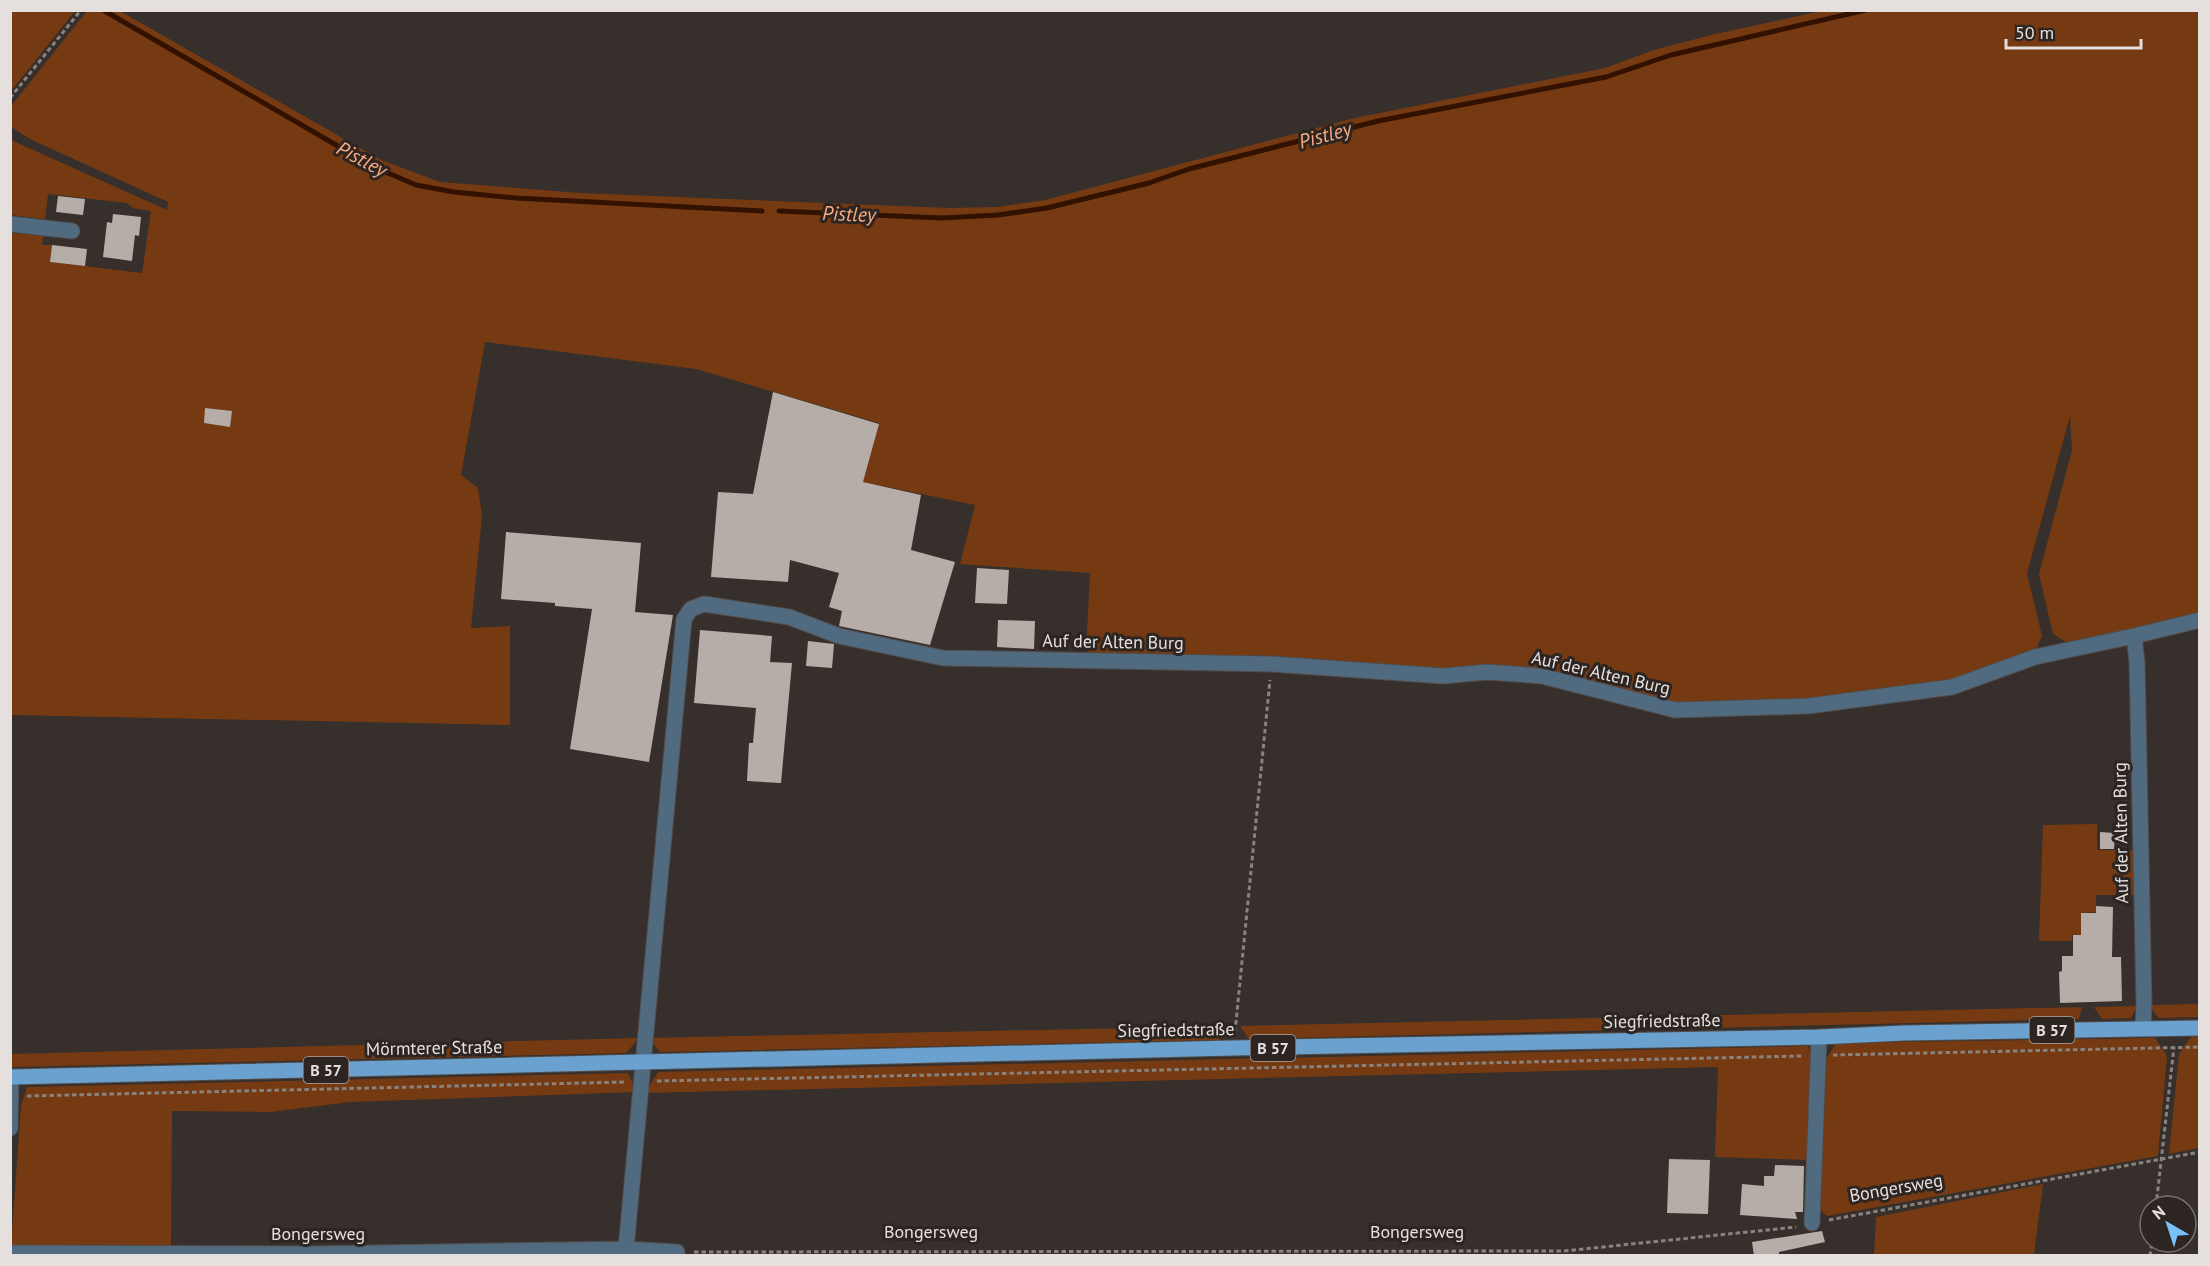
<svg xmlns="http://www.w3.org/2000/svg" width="2210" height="1266" viewBox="0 0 2210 1266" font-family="'PT Sans',sans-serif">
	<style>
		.green { fill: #763a13 }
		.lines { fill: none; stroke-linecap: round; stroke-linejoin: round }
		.stream { stroke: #321100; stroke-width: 5 }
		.building { fill: #b6ada8 }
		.minor-casing { stroke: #524b48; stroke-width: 17 }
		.major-casing { stroke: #524b48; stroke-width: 17 }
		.path { stroke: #898380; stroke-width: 3; stroke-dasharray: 4.5 3; stroke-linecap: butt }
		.minor { stroke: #506a80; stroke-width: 15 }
		.major { stroke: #6aa1ce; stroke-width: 15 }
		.labels { text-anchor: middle; stroke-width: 6; stroke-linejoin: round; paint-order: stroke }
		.shield { fill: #2c2522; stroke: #aea8a6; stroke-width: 1.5 }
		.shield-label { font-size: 16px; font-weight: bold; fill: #e5e0de }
		.street-label { font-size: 18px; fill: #e5e0de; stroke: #2c2522 }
		.water-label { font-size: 20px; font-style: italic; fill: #f8ab81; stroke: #2c2522 }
	</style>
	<rect width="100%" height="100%" fill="#362f2b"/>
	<path class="green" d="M 11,10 L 75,11 L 11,91 L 10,11 Z
		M 87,11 L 120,11 L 381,160 L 440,182 L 580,193 L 949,208 L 997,207 L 1045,200 L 1350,119 L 1605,68 L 1654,50 L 1711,35 L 1821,11 L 2199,11 L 2199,614 L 2069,644 L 2053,634 L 2039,574 L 2072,450 L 2070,416 L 2027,573 L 2042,636 L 2035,652 L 1952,682 L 1806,700 L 1677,704 L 1544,671 L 1443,670 L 1086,656 L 1090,573 L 960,564 L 975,505 L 863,482 L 879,423 L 696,369 L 485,342 L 461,475 L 478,488 L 482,516 L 471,628 L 510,626 L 510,725 L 11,715 L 11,233 L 43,236 L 42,245 L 52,245 L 50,262 L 142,273 L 151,211 L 133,208 L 127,203 L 48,194 L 45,219 L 11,215 L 11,140 L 167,210 L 168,202 L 32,140 L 11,127 L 11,106 Z
		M 2097,824 L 2097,850 L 2134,850 L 2135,895 L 2096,895 L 2096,912 L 2081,913 L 2081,935 L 2072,935 L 2072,941 L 2039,941 L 2043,825 Z
		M 2199,1004 L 2199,1017 L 2159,1018 L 2148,1005 Z
		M 2137,1006 L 2131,1018 L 2102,1019 L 2094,1007 Z
		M 2082,1007 L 2079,1019 L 1249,1039 L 1240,1026 Z
		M 1228,1026 L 1219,1040 L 660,1052 L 649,1038 Z
		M 2191,1037 L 2199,1037 L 2199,1148 L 2169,1154 L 2179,1054 Z
		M 639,1038 L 626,1053 L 11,1067 L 10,1054 Z
		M 2155,1038 L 2167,1056 L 2158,1156 L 1827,1216 L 1816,1207 L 1823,1064 L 1836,1043 Z
		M 1808,1046 L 1814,1065 L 1809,1160 L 1715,1157 L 1718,1067 L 645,1093 L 658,1072 Z
		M 628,1073 L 637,1092 L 350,1102 L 270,1112 L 172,1111 L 171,1249 L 11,1246 L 21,1106 L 27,1087 Z
		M 2043,1184 L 2034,1255 L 1862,1255 L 1874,1254 L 1876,1217 Z"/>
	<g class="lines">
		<path class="stream" d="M 103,10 L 374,167 L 416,185 L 454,192 L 516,198 L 762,211
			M 2198,10 L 2200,11
			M 779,211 L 942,218 L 998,215 L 1047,208 L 1149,183 L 1189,169 L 1378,121 L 1606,77 L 1671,55 L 1866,10"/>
	</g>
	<path class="building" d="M 58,196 L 85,199 L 83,215 L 56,212 Z
		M 113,214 L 141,217 L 139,236 L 135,235 L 132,261 L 103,257 L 107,222 L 112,223 Z
		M 52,245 L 87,249 L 85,266 L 50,262 Z
		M 773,392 L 879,424 L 863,482 L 921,495 L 911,550 L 955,562 L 930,645 L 839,626 L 842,611 L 829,607 L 839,573 L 790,560 L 788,582 L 711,577 L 718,492 L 753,494 Z
		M 205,408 L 232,411 L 230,427 L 204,423 Z
		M 506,532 L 641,543 L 635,612 L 673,615 L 649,762 L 570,749 L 592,609 L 555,606 L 555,603 L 501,599 Z
		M 977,568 L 1009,570 L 1007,604 L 975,603 Z
		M 998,620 L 1035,621 L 1034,649 L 997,647 Z
		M 700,630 L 772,636 L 770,662 L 792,663 L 781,783 L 747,781 L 749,743 L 753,743 L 756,708 L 694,703 Z
		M 808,641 L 834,644 L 832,668 L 806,666 Z
		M 2100,832 L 2115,833 L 2114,849 L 2100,849 Z
		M 2096,906 L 2113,907 L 2112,957 L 2121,957 L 2122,1001 L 2060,1003 L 2059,972 L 2062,971 L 2062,956 L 2073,956 L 2073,935 L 2081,935 L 2081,913 L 2096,913 Z
		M 1669,1159 L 1710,1160 L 1708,1214 L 1667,1213 Z
		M 1775,1165 L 1804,1166 L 1803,1212 L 1795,1212 L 1797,1219 L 1740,1215 L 1742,1184 L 1764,1186 L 1764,1176 L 1774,1176 Z
		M 1822,1231 L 1825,1242 L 1779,1252 L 1779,1256 L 1754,1256 L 1752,1242 Z"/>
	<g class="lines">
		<g class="minor-casing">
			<path id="minor" d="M 10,224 L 72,231
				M 2134,636 L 2137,662 L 2144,1003 L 2143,1028
				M 10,1128 L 11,1077
				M 1812,1223 L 1819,1037
				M 626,1249 L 684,619 L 691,609 L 704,604 L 789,617 L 839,636 L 943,658 L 1272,664 L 1443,676 L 1487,672 L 1542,676 L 1675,710 L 1808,706 L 1952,687 L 2035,657 L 2134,636 L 2200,620
				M 10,1253 L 310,1254 L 626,1249 L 677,1252 L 677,1256"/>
		</g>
		<g class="major-casing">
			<path id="major" d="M 10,1077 L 1233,1048 L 1819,1037 L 1904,1033 L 2200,1028"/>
		</g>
		<path class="path" d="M 10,98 L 81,10
			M 1235,1032 L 1270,680
			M 1833,1055 L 2200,1047
			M 657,1081 L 1802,1056
			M 27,1096 L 627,1082
			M 2156,1206 L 2174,1047
			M 1829,1220 L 2200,1152
			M 694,1252 L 1564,1251 L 1796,1227
			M 2150,1256 L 2152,1242"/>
		<use href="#minor" class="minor"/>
		<use href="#major" class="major"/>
	</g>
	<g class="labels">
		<g class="shield">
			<rect x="2029.5" y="1017" width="45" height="26" rx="4.5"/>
			<rect x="1250.5" y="1035" width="45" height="26" rx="4.5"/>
			<rect x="303.5" y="1057" width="45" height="26" rx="4.5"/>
		</g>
		<g class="shield-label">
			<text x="2052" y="1036">B 57</text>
			<text x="1273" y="1054">B 57</text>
			<text x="326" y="1076">B 57</text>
		</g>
		<g class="street-label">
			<text transform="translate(1113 642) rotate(1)" y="6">Auf der Alten Burg</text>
			<text transform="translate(1601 673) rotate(13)" y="6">Auf der Alten Burg</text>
			<text transform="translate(2121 833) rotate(-91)" y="6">Auf der Alten Burg</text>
			<text transform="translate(1662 1021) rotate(-1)" y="6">Siegfriedstraße</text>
			<text transform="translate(1176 1030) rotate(-1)" y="6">Siegfriedstraße</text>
			<text transform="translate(434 1048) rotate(-1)" y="6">Mörmterer Straße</text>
			<text transform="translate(1896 1188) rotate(-10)" y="6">Bongersweg</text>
			<text x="931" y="1238">Bongersweg</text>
			<text x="1417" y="1238">Bongersweg</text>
			<text x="318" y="1240">Bongersweg</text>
		</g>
		<g class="water-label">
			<text transform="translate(1325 135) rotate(-15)" y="7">Pistley</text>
			<text transform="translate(362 159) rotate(28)" y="7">Pistley</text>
			<text transform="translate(849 214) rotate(2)" y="7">Pistley</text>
		</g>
	</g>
	<rect width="2210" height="1266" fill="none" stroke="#e5e0de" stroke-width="24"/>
	<g transform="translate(2168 1224) rotate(321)"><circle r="28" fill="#2c2522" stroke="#76706d" stroke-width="1.5"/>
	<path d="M0-4.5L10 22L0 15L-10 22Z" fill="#79bff8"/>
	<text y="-9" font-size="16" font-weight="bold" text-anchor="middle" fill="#e5e0de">N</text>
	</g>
	<path d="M2006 39v9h135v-9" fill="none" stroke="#e5e0de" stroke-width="3"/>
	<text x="2015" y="39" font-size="18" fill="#e5e0de" stroke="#2c2522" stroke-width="4.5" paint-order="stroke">50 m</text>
</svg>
